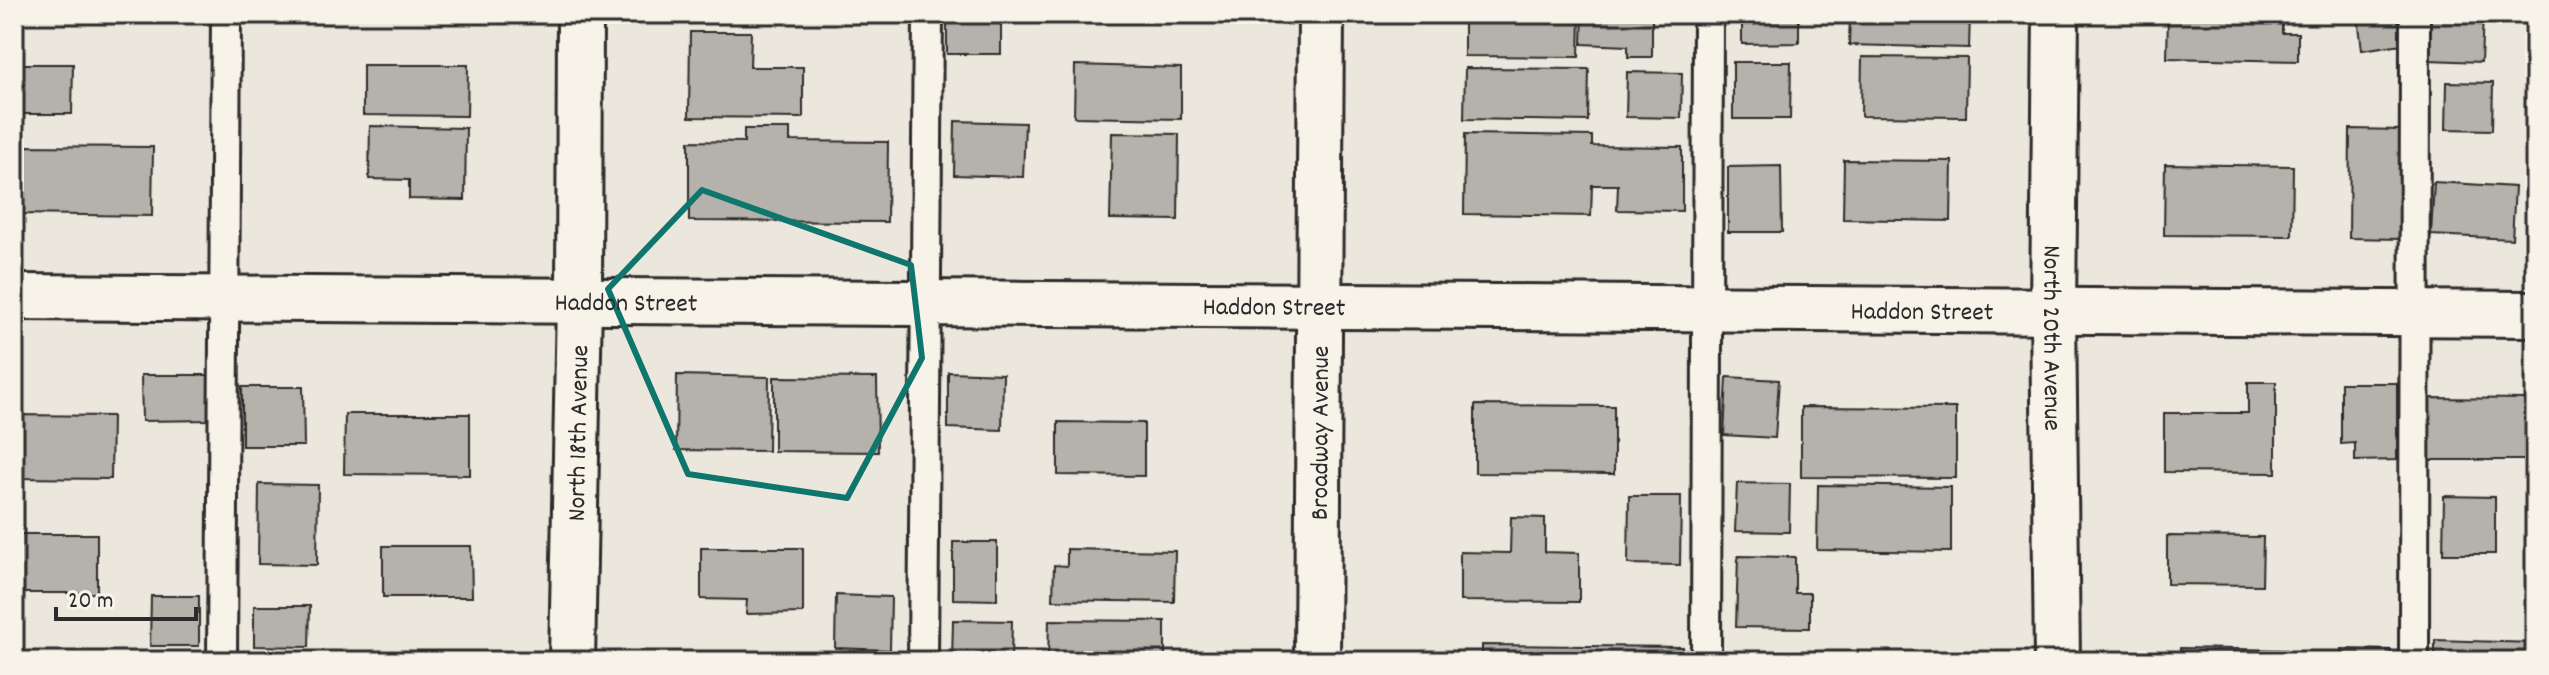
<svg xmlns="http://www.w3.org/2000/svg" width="2549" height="675" viewBox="0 0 2549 675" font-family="Dekko,sans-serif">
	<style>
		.building { fill: #b5b2ab; stroke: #2b2b2b; stroke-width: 2 }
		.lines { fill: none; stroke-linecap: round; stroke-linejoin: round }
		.service-casing { stroke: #2b2b2b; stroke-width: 34 }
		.minor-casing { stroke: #2b2b2b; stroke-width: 50 }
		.service { stroke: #f7f3e8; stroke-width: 28 }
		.minor { stroke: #f7f3e8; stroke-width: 44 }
		.marked { fill: none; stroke: #0f766e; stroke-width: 6; stroke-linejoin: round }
		.labels { text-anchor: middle; stroke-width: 6; stroke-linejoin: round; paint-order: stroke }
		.street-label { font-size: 26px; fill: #2b2b2b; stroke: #f7f3e8 }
	</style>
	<rect width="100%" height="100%" fill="#ebe7dd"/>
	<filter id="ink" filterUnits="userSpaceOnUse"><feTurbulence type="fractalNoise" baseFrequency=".0125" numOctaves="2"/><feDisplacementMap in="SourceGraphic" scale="16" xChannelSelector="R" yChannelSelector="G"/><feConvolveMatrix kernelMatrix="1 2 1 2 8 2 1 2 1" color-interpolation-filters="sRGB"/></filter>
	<g filter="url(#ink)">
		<path class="building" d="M 947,14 L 1001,14 L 1001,54 L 947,54 Z
			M 1464,14 L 1580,14 L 1579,57 L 1464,56 Z
			M 1583,14 L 1652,14 L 1652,57 L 1628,57 L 1628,46 L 1582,44 Z
			M 1742,14 L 1799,14 L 1799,43 L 1742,44 Z
			M 1850,14 L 1970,14 L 1969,48 L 1849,45 Z
			M 2168,14 L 2282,14 L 2282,33 L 2298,33 L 2298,61 L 2167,58 Z
			M 2374,14 L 2397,14 L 2402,44 L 2362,50 L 2358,17 Z
			M 2431,14 L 2483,14 L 2481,62 L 2429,60 Z
			M 690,32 L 751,32 L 750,67 L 803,67 L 803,118 L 689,117 Z
			M 1862,57 L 1967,58 L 1966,117 L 1861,116 Z
			M 1733,62 L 1791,62 L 1790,119 L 1733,119 Z
			M 14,64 L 73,64 L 72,114 L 14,114 Z
			M 363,65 L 468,65 L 467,116 L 363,115 Z
			M 1075,65 L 1181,68 L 1181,119 L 1074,117 Z
			M 1465,68 L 1589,69 L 1588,121 L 1464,119 Z
			M 1627,72 L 1682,73 L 1681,118 L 1626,117 Z
			M 2447,82 L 2493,83 L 2492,130 L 2446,129 Z
			M 955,121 L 1025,123 L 1023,177 L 954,175 Z
			M 370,126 L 466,128 L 465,200 L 409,199 L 409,180 L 369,179 Z
			M 744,129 L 790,129 L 790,141 L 888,142 L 887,222 L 689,221 L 689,141 L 744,142 Z
			M 2350,129 L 2402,130 L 2400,239 L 2349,238 Z
			M 1112,133 L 1179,134 L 1178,220 L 1110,219 Z
			M 1465,134 L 1592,136 L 1592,146 L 1682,147 L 1682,211 L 1617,210 L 1618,185 L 1592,185 L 1591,216 L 1464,214 Z
			M 14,146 L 153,147 L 152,216 L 14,214 Z
			M 1844,160 L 1952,161 L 1951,221 L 1843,219 Z
			M 2165,164 L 2293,166 L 2292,236 L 2164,235 Z
			M 1781,166 L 1782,232 L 1728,232 L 1728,167 Z
			M 2434,182 L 2515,187 L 2512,239 L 2431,235 Z
			M 948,372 L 1003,374 L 1002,430 L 948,428 Z
			M 141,375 L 211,375 L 211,420 L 142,421 Z
			M 677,375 L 769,377 L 768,451 L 676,450 Z
			M 774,377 L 877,378 L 878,452 L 774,451 Z
			M 1727,377 L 1779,380 L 1775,438 L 1724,435 Z
			M 2248,382 L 2276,382 L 2276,473 L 2164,472 L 2164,413 L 2248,413 Z
			M 2341,383 L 2397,383 L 2397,460 L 2355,461 L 2355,443 L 2341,444 Z
			M 242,387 L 303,387 L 304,446 L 242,446 Z
			M 2427,398 L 2529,399 L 2529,460 L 2427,460 Z
			M 1475,405 L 1614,406 L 1614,474 L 1475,473 Z
			M 1801,407 L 1956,408 L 1956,478 L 1801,477 Z
			M 345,414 L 470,414 L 470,475 L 344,474 Z
			M 14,415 L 112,416 L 111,479 L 14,478 Z
			M 1058,422 L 1144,423 L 1144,476 L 1058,475 Z
			M 1737,483 L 1790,484 L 1789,532 L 1735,531 Z
			M 259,484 L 318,485 L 317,565 L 258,564 Z
			M 1818,485 L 1951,487 L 1951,552 L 1817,550 Z
			M 1629,496 L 1681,496 L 1680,565 L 1628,564 Z
			M 2444,496 L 2495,497 L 2495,554 L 2443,554 Z
			M 1511,517 L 1545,518 L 1545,552 L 1579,553 L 1579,602 L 1460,601 L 1460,552 L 1510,553 Z
			M 14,534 L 97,534 L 97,593 L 14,593 Z
			M 2167,536 L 2263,537 L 2262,585 L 2167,584 Z
			M 953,542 L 997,542 L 997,600 L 953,599 Z
			M 383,546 L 471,546 L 472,597 L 383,597 Z
			M 701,548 L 803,548 L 803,613 L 746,614 L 747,600 L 701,599 Z
			M 1067,549 L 1175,551 L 1174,602 L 1053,600 L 1054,565 L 1067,566 Z
			M 1738,556 L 1795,557 L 1795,593 L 1810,593 L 1810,628 L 1736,627 Z
			M 836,595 L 891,597 L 890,650 L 835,648 Z
			M 151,596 L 199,596 L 199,646 L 150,646 Z
			M 254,606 L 310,606 L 309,647 L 254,646 Z
			M 953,620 L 1012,621 L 1011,661 L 952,661 Z
			M 1049,620 L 1165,621 L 1165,661 L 1048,661 Z
			M 2435,640 L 2535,643 L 2535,661 L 2435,661 Z
			M 1482,645 L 1683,647 L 1683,661 L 1456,661 L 1482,660 Z
			M 2180,648 L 2287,650 L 2287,661 L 2179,661 Z
			M 2341,649 L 2391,650 L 2391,661 L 2341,661 Z
			M 702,657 L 890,659 L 890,661 L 702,661 Z
			M 14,659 L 106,660 L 106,661 L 14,661 Z"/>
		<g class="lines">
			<g class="service-casing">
				<path id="service" d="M 222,661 L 226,14
					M 923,661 L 928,14
					M 1706,661 L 1708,14
					M 2414,661 L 2415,14"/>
			</g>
			<g class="minor-casing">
				<g id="minor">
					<path id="s1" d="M 2056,14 L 2053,311 L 2057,661"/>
					<path id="s2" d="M 14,297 L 2535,314"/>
					<path id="s3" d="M 572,661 L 579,301 L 580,14"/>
					<path id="s4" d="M 1317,661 L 1321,14"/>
				</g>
			</g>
			<use href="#service" class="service"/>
			<use href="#minor" class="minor"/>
		</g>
	</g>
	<path class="marked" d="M 702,190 L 911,265 L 922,358 L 847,498 L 688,474 L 608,289 Z"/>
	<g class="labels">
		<g class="street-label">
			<text dy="9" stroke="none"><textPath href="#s2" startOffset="612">Haddon Street</textPath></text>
			<text dy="9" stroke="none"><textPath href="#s2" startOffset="1260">Haddon Street</textPath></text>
			<text dy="9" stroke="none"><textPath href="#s2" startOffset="1908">Haddon Street</textPath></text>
			<text dy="9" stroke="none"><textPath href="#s1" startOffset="324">North 20th Avenue</textPath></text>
			<text dy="9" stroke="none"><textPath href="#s4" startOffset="228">Broadway Avenue</textPath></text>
			<text dy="9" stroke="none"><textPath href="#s3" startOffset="228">North 18th Avenue</textPath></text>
		</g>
	</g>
	<rect width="2549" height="675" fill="none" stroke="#f7f3e8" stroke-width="48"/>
	<rect x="24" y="24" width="2501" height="627" fill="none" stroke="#2b2b2b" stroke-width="3" filter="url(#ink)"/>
	<path d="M56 607v12h140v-12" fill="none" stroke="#2b2b2b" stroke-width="4"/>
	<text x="68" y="607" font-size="24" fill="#2b2b2b" stroke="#f7f3e8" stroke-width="6" paint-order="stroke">20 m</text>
</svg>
